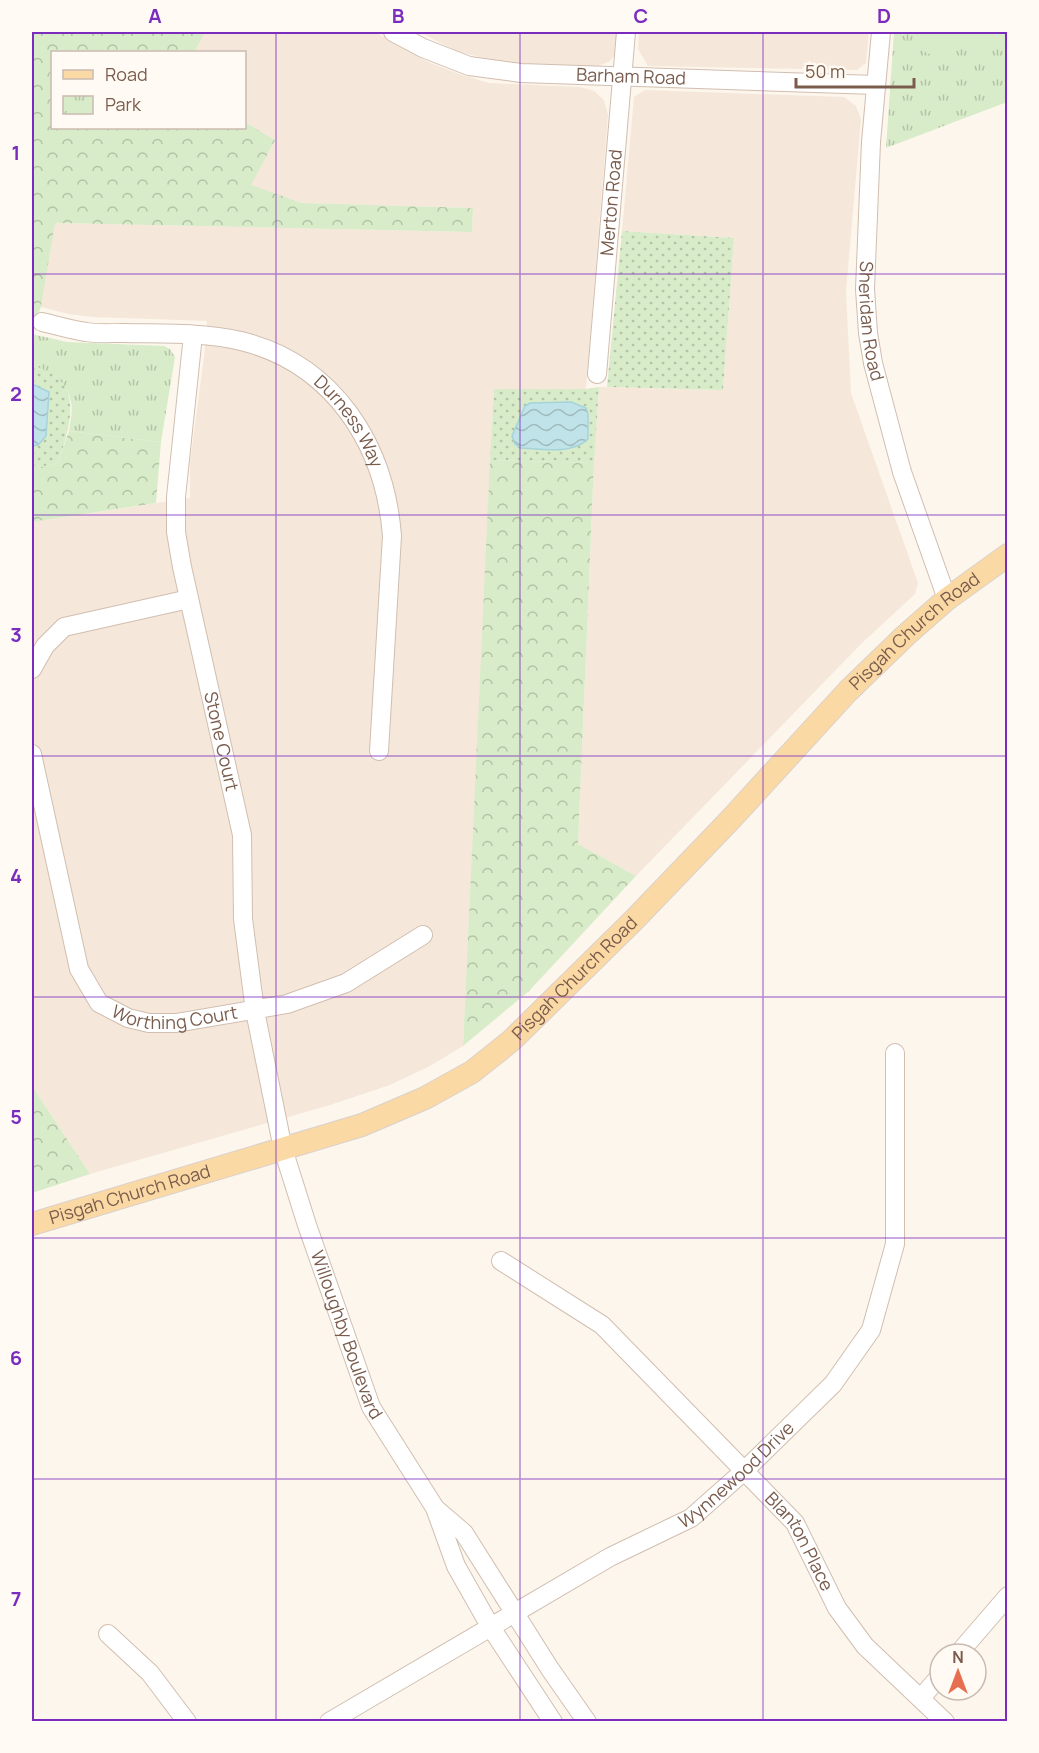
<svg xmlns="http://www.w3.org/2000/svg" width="1039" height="1753" viewBox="0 0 1039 1753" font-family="Manrope,sans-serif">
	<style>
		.residential { fill: #f5e8da }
		.grass { fill: url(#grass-dots) }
		.forest { fill: url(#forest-crowns) }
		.park { fill: url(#park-tufts) }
		.pitch { fill: #d8ecc9 }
		.water { fill: url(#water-waves); stroke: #a5d3da; stroke-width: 1.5 }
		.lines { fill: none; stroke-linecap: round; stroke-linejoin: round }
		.minor-casing { stroke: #d1beb0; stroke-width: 20 }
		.major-casing { stroke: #dad1cd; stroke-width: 24 }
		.minor { stroke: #fff; stroke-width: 18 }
		.major { stroke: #fbd9a5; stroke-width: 22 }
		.grid { fill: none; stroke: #7b2cbf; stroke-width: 1.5; stroke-opacity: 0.55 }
		.labels { text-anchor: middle; stroke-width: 5; stroke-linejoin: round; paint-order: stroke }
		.street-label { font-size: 18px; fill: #7a5c4d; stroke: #fffaf3 }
		.neatline { fill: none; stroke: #7b2cbf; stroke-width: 2 }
		.grid-label { font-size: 20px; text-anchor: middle; font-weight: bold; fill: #7b2cbf }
	</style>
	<defs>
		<pattern id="grass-dots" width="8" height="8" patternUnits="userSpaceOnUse" patternTransform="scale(1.5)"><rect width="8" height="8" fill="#d8ecc9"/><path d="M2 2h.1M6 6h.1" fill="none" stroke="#b4c2a5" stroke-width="1.8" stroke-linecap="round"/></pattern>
		<pattern id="forest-crowns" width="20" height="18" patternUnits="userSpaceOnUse" patternTransform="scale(1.5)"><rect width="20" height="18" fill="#d8ecc9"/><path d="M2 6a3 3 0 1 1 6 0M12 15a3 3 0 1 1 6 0" fill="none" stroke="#b4c2a5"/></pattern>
		<pattern id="park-tufts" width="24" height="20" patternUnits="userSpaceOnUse" patternTransform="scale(1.5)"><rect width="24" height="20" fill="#d8ecc9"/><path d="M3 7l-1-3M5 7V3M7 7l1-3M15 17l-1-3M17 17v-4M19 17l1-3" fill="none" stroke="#b4c2a5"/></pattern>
		<pattern id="water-waves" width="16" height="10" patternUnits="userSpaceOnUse" patternTransform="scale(1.5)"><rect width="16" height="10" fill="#bfe3e8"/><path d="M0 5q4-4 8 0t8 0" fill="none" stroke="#a0bbbe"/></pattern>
	</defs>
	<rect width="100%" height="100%" fill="#fdf6ec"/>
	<path class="residential" d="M 205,32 L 375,32 L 428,62 L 459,74 L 489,83 L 580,87 L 594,91 L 604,100 L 608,115 L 586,389 L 494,389 L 463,1046 L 430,1066 L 390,1085 L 330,1105 L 90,1174 L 32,1086 L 32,522 L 190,498 L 190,462 L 204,357 L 207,321 L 93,317 L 68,314 L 41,307 L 54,223 L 472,232 L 473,208 L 302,203 L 250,185 L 275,140 L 245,122 L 244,52 L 194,52 Z
		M 420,32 L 617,32 L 615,55 L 609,62 L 595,67 L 518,65 L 484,58 L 456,51 Z
		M 639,32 L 869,32 L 866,63 L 857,70 L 648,66 L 638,49 Z
		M 645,90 L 844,97 L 856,106 L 861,119 L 846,292 L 851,393 L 918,583 L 915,594 L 861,644 L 636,876 L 578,844 L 594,463 L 599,387 L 723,390 L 734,238 L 622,231 L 634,97 Z"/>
	<path class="grass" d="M 622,231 L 734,238 L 723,390 L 607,387 Z
		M 32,366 C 86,376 71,425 58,463 L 32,469 L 32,446 L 38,445 L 49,392 L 32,384 Z
		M 599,387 L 594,463 L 490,460 L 494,389 L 586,389 Z"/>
	<path class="forest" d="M 32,32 L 205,33 L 194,52 L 52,52 L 52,128 L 244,128 L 245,122 L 275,140 L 251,185 L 302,203 L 473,208 L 472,232 L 55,223 L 41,307 L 32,331 Z
		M 69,431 L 161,442 L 156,503 L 32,522 L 32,469 L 58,463 Z
		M 490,460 L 594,463 L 578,844 L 636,876 L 529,991 L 463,1046 Z
		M 32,1086 L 90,1174 L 32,1193 Z"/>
	<path class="park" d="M 894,32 L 1007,32 L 1007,102 L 886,148 Z
		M 32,334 L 67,342 L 164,346 L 170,349 L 175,357 L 161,442 L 69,431 C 70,423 73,411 71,402 C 67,381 51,370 32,366 Z"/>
	<path class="pitch" d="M 919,32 L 1007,32 L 1007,40 L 928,54 L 919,47 Z"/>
	<path class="water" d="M 32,384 L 49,392 L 46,436 L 38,445 L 32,446 Z
		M 571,402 L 586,408 L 588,414 L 588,439 C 571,455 542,449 521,448 L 515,444 L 512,436 L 525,406 L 530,403 Z"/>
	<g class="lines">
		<g class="minor-casing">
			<g id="minor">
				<path id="s1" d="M 393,32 L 423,48 L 469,66 L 521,73 L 876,85"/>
				<path id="s2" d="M 881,32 L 871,142 L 865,289 L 868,333 L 873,363 L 902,472 L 947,599"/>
				<path id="s3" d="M 42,322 C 56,325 71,330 86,332 C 98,334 111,333 123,333 C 162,334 202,332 241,341 C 334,364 385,445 392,536 L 379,751"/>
				<path id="s4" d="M 193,335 L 176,497 L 176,532 L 182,567 L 242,835 L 243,919 L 255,1011 L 283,1149 L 307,1225 L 371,1407 L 435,1508 L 456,1566 L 490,1626 L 553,1722"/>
				<path id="s5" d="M 597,374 L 626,32"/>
				<path d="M 32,669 L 45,646 L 64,627 L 189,599"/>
				<path id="s6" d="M 32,754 L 79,969 L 99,1003 L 128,1018 L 149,1023 L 176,1023 L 287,1004 L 346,983 L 423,935"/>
				<path id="s7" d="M 501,1261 L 602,1325 L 795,1523 L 837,1608 L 865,1646 L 945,1722"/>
				<path d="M 436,1509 L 464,1533 L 550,1669 L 587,1722"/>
				<path d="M 108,1634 L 150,1673 L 187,1722"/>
				<path d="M 958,1654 L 1008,1596"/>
				<path d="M 921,1698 L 940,1676"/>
				<path id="s8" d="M 329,1722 L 610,1557 L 691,1518 L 743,1472 L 833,1384 L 871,1330 L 895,1244 L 895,1053"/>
			</g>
		</g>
		<g class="major-casing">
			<g id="major">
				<path id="s9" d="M 32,1224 L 362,1125 L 425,1098 L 472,1072 L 512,1040 L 633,921 L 731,819 L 848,691 L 906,635 L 947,599 L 1008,555"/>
			</g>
		</g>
		<use href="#minor" class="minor"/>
		<use href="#major" class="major"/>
	</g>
	<path class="grid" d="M 276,32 L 276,1722M 520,32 L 520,1722M 763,32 L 763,1722M 32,274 L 1008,274M 32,515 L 1008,515M 32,756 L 1008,756M 32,997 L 1008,997M 32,1238 L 1008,1238M 32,1479 L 1008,1479"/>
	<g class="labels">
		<g class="street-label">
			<text dy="6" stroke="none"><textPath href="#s1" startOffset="246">Barham Road</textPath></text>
			<text dy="6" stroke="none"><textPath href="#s5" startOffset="172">Merton Road</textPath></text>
			<text dy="6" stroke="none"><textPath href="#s2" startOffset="290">Sheridan Road</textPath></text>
			<text dy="6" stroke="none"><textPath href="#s3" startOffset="340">Durness Way</textPath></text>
			<text dy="6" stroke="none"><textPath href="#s9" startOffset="1092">Pisgah Church Road</textPath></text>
			<text dy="6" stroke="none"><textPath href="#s4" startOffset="412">Stone Court</textPath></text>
			<text dy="6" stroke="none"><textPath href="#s9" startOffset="606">Pisgah Church Road</textPath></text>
			<text dy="6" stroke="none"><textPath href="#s6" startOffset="339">Worthing Court</textPath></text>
			<text dy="6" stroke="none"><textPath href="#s9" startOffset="102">Pisgah Church Road</textPath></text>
			<text dy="6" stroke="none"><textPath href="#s4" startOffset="1022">Willoughby Boulevard</textPath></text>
			<text dy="6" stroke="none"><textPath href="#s8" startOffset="478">Wynnewood Drive</textPath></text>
			<text dy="6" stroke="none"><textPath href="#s7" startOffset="414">Blanton Place</textPath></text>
		</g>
	</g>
	<rect width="1039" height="1753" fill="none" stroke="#fffaf3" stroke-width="66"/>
	<rect x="51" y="51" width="195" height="78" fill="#fffaf3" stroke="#cabbb1" stroke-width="1.5"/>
	<rect x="63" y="70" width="30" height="9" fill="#fbd9a5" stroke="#cabbb1" stroke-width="1.5"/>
	<text x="105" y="81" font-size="18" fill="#7a5c4d">Road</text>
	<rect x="63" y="96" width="30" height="18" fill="url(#park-tufts)" stroke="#cabbb1" stroke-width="1.5"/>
	<text x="105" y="111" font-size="18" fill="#7a5c4d">Park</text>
	<g transform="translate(958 1672)"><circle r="28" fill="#fffaf3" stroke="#cabbb1" stroke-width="1.5"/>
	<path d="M0-4.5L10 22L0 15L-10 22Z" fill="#e76f51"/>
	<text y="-9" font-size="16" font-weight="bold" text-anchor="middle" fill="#7a5c4d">N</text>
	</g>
	<path d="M796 78v9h118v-9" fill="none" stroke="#7a5c4d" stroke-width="3"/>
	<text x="805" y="78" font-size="18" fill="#7a5c4d" stroke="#fffaf3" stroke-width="4.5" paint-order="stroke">50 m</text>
	<rect x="33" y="33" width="973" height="1687" class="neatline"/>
	<g class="grid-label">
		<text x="155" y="23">A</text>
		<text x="398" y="23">B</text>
		<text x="641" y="23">C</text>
		<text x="884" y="23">D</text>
		<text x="16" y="160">1</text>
		<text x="16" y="401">2</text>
		<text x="16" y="642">3</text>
		<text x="16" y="883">4</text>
		<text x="16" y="1124">5</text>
		<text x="16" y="1365">6</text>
		<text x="16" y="1606">7</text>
	</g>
</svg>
